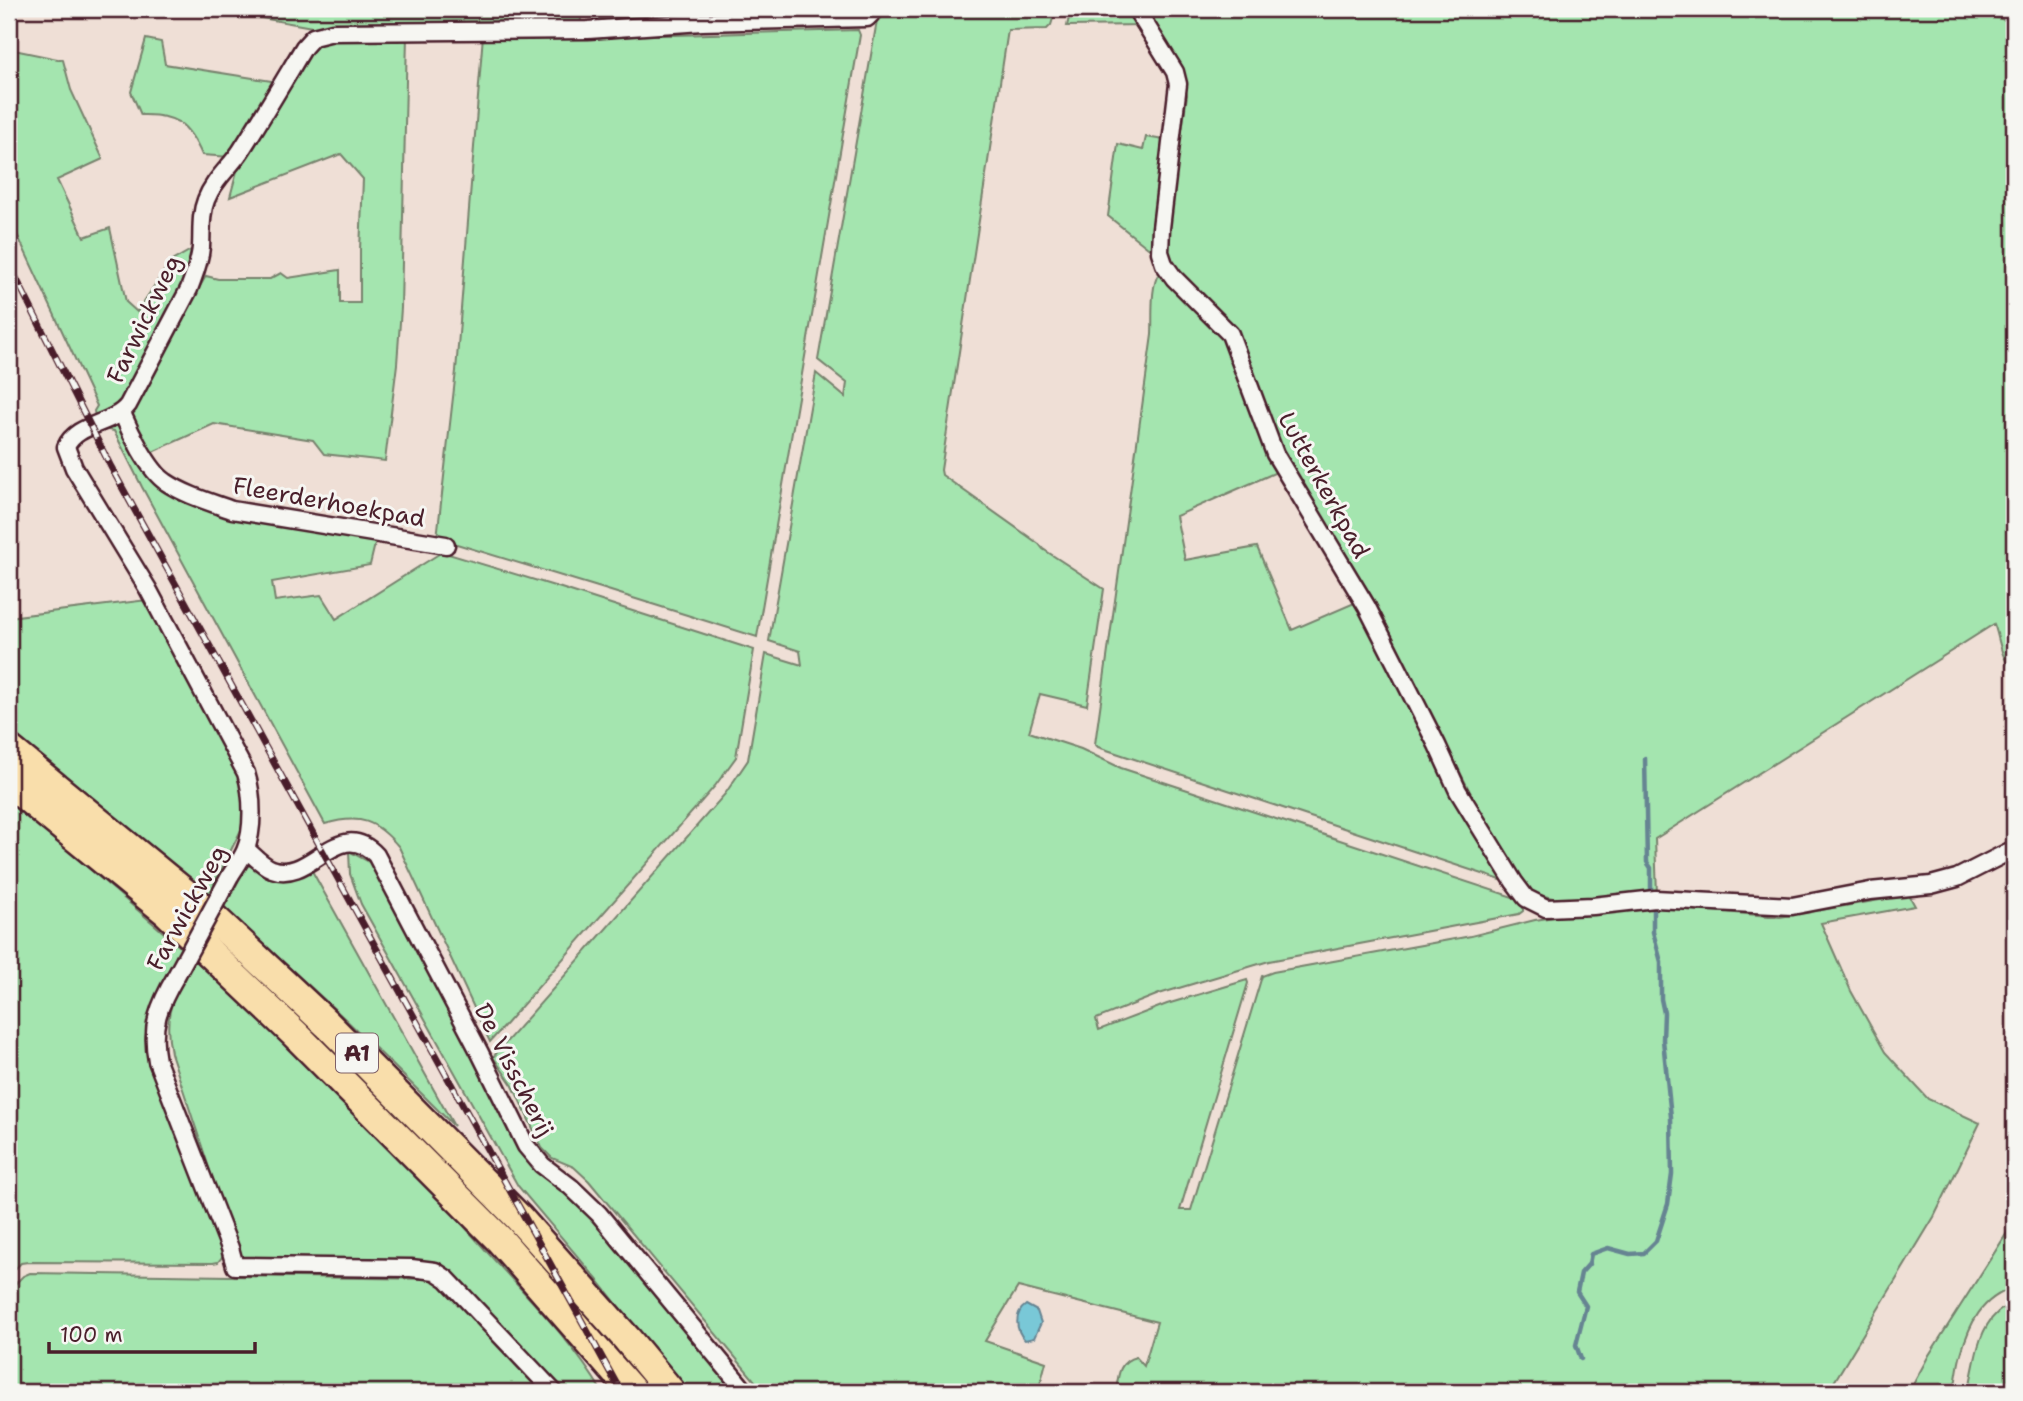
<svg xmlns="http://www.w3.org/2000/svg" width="2023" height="1401" viewBox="0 0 2023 1401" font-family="'Shantell Sans',sans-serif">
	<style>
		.green { fill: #a4e5af; stroke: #77826d; stroke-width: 2 }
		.water { fill: #79c8d7; stroke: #668492; stroke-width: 2 }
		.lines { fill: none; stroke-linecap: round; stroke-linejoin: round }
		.stream { stroke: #668492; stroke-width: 4.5 }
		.minor-casing { stroke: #4a1f2b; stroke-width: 21 }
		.motorway-casing { stroke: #4a1f2b; stroke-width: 33 }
		.minor { stroke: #f6f6f2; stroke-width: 16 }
		.motorway { stroke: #f9deab; stroke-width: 28 }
		.rail-casing { stroke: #4a1f2b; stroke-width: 7 }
		.rail { stroke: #f6f6f2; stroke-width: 4.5; stroke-dasharray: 13; stroke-linecap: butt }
		.minor-bridge-casing { stroke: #4a1f2b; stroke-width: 21; stroke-linecap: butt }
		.minor-bridge { stroke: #f6f6f2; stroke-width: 16 }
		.labels { text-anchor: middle; stroke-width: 6; stroke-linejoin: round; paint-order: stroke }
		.shield { fill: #f6f6f2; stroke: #7e6067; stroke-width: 2 }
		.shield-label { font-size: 23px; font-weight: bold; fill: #4a1f2b }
		.street-label { font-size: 24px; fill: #4a1f2b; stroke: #f6f6f2 }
	</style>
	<rect width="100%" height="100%" fill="#efdfd6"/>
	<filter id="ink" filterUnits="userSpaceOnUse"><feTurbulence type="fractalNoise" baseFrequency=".0143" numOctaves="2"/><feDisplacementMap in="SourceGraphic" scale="14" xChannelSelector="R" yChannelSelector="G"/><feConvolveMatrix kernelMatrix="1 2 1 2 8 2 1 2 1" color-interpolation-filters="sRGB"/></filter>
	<g filter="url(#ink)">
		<path class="green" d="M 211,9 L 580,9 L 581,22 L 312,27 Z
			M 592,9 L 865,9 L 865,14 L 594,22 Z
			M 879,9 L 1056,9 L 1051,25 L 1047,29 L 1008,30 L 941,470 L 942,475 L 1039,544 L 1043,549 L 1104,589 L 1087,705 L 1040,694 L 1029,732 L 1081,749 L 1121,768 L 1519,899 L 1523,905 L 1523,911 L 1519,914 L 1269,961 L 1159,994 L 1096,1019 L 1099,1030 L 1167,1004 L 1247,980 L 1248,983 L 1180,1210 L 1191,1210 L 1262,976 L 1273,972 L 1471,936 L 1535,920 L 1573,914 L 1657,906 L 1780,917 L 1909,895 L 1915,906 L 1821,923 L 1851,991 L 1885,1052 L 1928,1099 L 1980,1123 L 1934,1217 L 1828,1392 L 1116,1392 C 1118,1377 1118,1361 1136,1357 L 1144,1366 L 1157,1322 L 1018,1287 L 985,1341 L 1046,1362 L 1038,1392 L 764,1392 L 589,1181 L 574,1167 L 552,1158 L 542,1148 L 513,1086 L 493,1057 L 725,794 L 748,760 L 766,654 L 802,665 L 800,651 L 769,641 L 816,373 L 845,397 L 847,383 L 818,360 Z
			M 1071,9 L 1132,9 L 1143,25 L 1067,26 Z
			M 1145,9 L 1969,9 L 2014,23 L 2014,670 C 2000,659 2000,639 1994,624 L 1655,839 L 1657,894 L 1573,903 L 1536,894 L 1530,891 L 1519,876 L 1477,806 L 1376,604 L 1278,443 L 1235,331 L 1226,318 L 1174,267 L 1165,249 L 1187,95 C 1180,63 1163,36 1145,9 Z
			M 858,30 L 860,35 L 757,637 L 601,588 L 437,538 L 456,371 L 483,35 L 675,35 Z
			M 407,35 L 401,308 L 397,364 L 385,461 L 324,454 L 313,440 L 214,424 L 146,455 L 129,420 L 133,401 L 206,276 L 218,279 L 270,279 L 281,273 L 288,278 L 340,270 L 340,303 L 360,303 L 360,250 L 363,179 L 341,154 L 230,197 L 237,171 L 320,37 Z
			M 146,39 L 161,42 L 165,64 L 278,82 L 231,157 L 202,155 C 188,123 176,114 141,115 L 131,92 Z
			M 9,49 L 63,60 L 71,90 L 103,159 L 57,180 L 84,237 L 110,228 L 126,302 L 137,312 L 170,262 L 205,242 L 123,404 L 95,417 L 94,411 L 97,406 L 9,217 Z
			M 1146,137 L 1170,141 L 1153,252 L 1108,216 L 1118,144 L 1143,150 Z
			M 1159,273 L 1164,273 L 1224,338 L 1279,471 L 1176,516 L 1185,560 L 1257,547 L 1292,630 L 1359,601 L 1510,883 L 1098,747 L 1095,744 L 1152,335 C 1153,318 1150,286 1159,273 Z
			M 117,422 L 165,486 L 376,540 L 370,565 L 272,582 L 275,601 L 321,595 L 336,619 L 442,552 L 561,588 L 754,650 L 736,757 L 715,786 L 490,1042 L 399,847 C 376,820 360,814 325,824 L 142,487 L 114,431 L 102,429 Z
			M 147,600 L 241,779 L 247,813 L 241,830 L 214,884 L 230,897 L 242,874 L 242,868 L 246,865 C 261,867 274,880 289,878 C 296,876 304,872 311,869 L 454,1126 C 396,1068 338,1010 276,956 C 190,880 98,809 9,737 L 9,617 Z
			M 9,802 C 46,831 82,863 119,894 C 247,1003 369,1119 481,1245 C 521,1291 572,1339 602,1392 L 568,1392 L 565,1389 L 557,1387 L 479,1300 L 447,1270 L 243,1263 L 220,1201 L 171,1053 C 165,1024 168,1001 186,977 L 173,964 L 165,979 L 149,1021 L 221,1243 L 222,1257 L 218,1262 L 213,1263 L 28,1262 L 21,1263 L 9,1275 Z
			M 349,851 L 377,866 L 522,1151 L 589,1213 L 738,1392 L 687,1392 L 600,1283 L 518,1186 L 361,904 L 350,874 Z
			M 2014,1222 L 2014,1288 C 1982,1297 1969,1324 1961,1354 C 1957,1367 1957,1380 1953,1392 L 1909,1392 L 1929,1355 Z
			M 30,1273 L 432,1279 L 456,1298 L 542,1392 L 9,1392 L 9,1290 L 23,1276 Z
			M 2012,1303 L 2014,1303 L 2014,1392 L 1968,1392 C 1975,1367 1976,1332 1997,1313 C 2001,1309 2007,1306 2012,1303 Z"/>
		<path class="water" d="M 1026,1305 L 1037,1311 L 1041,1323 L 1034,1338 L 1025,1340 C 1015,1330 1014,1313 1026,1305 Z"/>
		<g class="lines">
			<path class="stream" d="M 1645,758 L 1647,862 L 1651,868 L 1651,892
				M 1581,1359 L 1576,1345 L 1586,1306 L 1577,1292 L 1581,1273 L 1589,1264 L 1591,1254 L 1608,1248 L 1630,1254 L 1644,1253 L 1656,1241 L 1668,1204 L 1672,1174 L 1671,1117 L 1663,1040 L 1664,1013 L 1661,999 L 1661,962 L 1653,932 L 1653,907"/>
			<g class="minor-casing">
				<path id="minor" d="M 1136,9 L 1175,72 L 1178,84 L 1161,228 L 1160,252 L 1164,264 L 1174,278 L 1230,334 L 1275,454 L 1367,607 L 1437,745 L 1458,791 L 1514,882 L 1526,898 L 1546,908 L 1593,906 L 1655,899 L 1792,906 L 1870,891 L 1931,885 L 1957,878 L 2014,849
					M 122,413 C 130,432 149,471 166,482 C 185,495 210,502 232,510 L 446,545
					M 246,849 C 254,856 263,866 272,869 C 311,884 338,815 376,855 L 480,1053 L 526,1146 L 542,1165 L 571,1187 L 599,1214 L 746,1392
					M 230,876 C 235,868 241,860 245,851 C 254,830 253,795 246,773 L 148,589 L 74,468 L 66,447 C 76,423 113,425 128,405 L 189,289 C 194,275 200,262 201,247 C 202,231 200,215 206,200 C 213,181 229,168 240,152 C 262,118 283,82 304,47 L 313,37 L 333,32 L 588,30 L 702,22 L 867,18 L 876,9
					M 176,976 C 159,1005 150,1026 157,1061 L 230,1248 L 235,1266 L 411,1268 L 435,1271 L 447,1279 L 554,1392"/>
			</g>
			<g class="motorway-casing">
				<path id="motorway" d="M 9,749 L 202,907 L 327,1024 L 518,1217 L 627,1339 L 671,1392
					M 9,783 L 168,913 L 295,1034 L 499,1239 L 633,1392"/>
			</g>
			<use href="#minor" class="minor"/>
			<use href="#motorway" class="motorway"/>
			<g class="rail-casing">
				<path id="rail" d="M 9,264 L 111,467 L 621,1392"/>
			</g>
			<use href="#rail" class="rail"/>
			<g class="minor-bridge-casing">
				<path id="minor-bridge" d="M 176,976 L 230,876"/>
			</g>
			<use href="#minor-bridge" class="minor-bridge"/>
		</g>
	</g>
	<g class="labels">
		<rect class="shield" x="336" y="1033.5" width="42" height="39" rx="5"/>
		<g class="shield-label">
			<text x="357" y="1061">A1</text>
		</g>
		<g class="street-label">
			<text transform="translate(144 319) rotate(-64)" y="8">Farwickweg</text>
			<text transform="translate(1324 485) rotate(61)" y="8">Lutterkerkpad</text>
			<text transform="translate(329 502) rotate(10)" y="8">Fleerderhoekpad</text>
			<text transform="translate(187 908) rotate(-61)" y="8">Farwickweg</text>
			<text transform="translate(514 1070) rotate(63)" y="8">De Visscherij</text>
		</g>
	</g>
	<rect width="2023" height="1401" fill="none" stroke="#f6f6f2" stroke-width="35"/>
	<rect x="18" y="18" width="1988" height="1366" fill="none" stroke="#4a1f2b" stroke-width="2.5" filter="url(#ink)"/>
	<path d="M49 1342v10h206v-10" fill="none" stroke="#4a1f2b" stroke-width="3.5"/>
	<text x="60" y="1342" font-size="21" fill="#4a1f2b" stroke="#f6f6f2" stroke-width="5" paint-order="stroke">100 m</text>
</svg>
